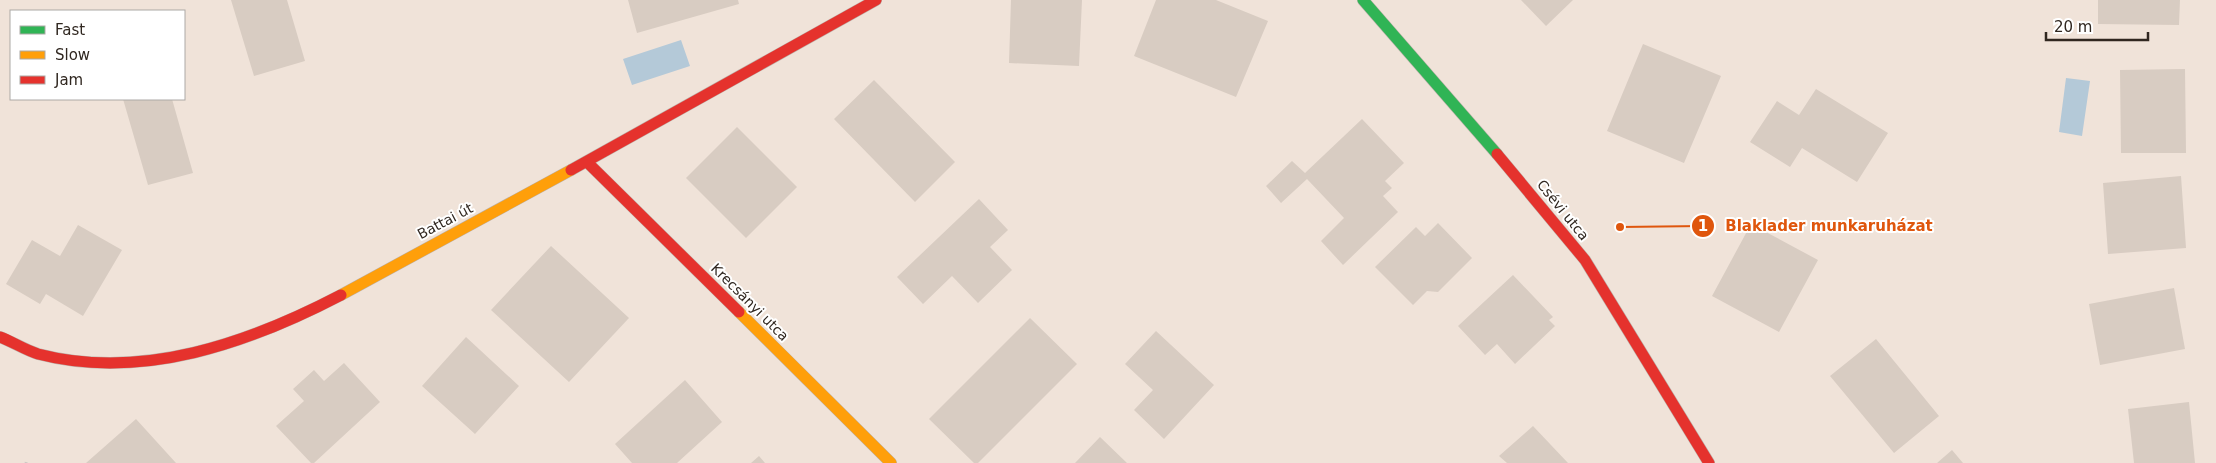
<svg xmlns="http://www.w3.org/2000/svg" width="2216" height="463" viewBox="0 0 2216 463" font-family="'DejaVu Sans',sans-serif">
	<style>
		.water { fill: #b4c9d8 }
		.building { fill: #d8ccc2 }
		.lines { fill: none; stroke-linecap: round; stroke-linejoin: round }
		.fast-casing { stroke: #bab0a9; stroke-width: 12 }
		.slow-casing { stroke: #bab0a9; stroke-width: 12 }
		.jam-casing { stroke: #bab0a9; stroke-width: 12 }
		.path { stroke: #cac5c2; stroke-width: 3; stroke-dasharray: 1 4; stroke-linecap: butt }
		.fast { stroke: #30b455; stroke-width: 11 }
		.slow { stroke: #ff9f0a; stroke-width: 11 }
		.jam { stroke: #e5322d; stroke-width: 11 }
		.labels { text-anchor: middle; stroke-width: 4; stroke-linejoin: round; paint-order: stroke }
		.street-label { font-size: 14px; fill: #302720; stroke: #fff }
		.leader { fill: none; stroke: #df560d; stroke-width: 2 }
		.callout-dot { fill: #df560d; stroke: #fff; stroke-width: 2 }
		.mark-label { font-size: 15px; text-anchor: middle; font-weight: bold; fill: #fff }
		.callout-label { font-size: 15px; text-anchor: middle; font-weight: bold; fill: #df560d; stroke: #fff; stroke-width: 4; stroke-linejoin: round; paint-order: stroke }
	</style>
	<rect width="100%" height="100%" fill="#f0e3d9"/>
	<path class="water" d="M 681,40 L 690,66 L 632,85 L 623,59 Z
		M 2066,78 L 2090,81 L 2082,136 L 2059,132 Z"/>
	<path class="building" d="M 231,0 L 287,0 L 305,61 L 254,76 Z
		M 628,0 L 738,0 L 739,4 L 637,33 Z
		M 1011,0 L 1082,0 L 1079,66 L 1009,63 Z
		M 1156,0 L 1216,0 L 1268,21 L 1236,97 L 1134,56 Z
		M 1521,0 L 1573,0 L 1546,26 Z
		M 2098,0 L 2180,0 L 2179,25 L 2098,24 Z
		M 1643,44 L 1721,76 L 1684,163 L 1607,131 Z
		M 2185,69 L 2186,153 L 2121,153 L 2120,70 Z
		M 874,80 L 955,162 L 915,202 L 834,119 Z
		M 1816,89 L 1888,133 L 1857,182 L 1802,148 L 1790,167 L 1750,142 L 1777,101 L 1799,115 Z
		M 123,99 L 172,99 L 193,173 L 148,185 Z
		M 1362,119 L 1404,163 L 1385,181 L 1392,188 L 1383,196 L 1398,212 L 1343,265 L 1321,241 L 1344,218 L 1307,179 L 1281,203 L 1266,186 L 1292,161 L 1305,173 Z
		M 737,127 L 797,187 L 746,238 L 686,178 Z
		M 2181,176 L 2186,248 L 2108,254 L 2103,183 Z
		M 979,199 L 1008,230 L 990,247 L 1012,270 L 978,303 L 952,276 L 923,304 L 897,277 Z
		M 1438,223 L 1472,258 L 1438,292 L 1427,291 L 1413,305 L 1375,267 L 1416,227 L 1425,236 Z
		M 1751,224 L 1818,260 L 1779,332 L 1712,296 Z
		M 78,225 L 122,250 L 83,316 L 46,294 L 40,304 L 6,284 L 32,240 L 60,256 Z
		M 551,246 L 629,318 L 569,382 L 491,310 Z
		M 1513,275 L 1553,317 L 1549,320 L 1555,326 L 1515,364 L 1497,344 L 1485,355 L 1458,326 Z
		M 2174,288 L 2185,349 L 2100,365 L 2089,304 Z
		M 1030,318 L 1077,364 L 978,463 L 974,463 L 929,419 Z
		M 1156,331 L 1214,385 L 1164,439 L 1134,410 L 1153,390 L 1125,364 Z
		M 466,337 L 519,386 L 475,434 L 422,386 Z
		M 1876,339 L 1939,416 L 1894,453 L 1830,376 Z
		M 344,363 L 380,402 L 314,463 L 311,463 L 276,426 L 304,401 L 293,389 L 314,370 L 324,381 Z
		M 685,380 L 722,422 L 677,463 L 632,463 L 615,444 Z
		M 2189,402 L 2195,463 L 2134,463 L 2128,409 Z
		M 136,419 L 176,463 L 86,463 Z
		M 1533,426 L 1568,463 L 1507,463 L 1499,456 Z
		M 1100,437 L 1127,463 L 1075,463 Z
		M 1952,450 L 1963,463 L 1937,463 Z
		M 759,456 L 765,463 L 751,463 Z"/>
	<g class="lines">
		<g class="fast-casing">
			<path id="fast" d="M 1363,0 L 1497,154"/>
		</g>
		<g class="slow-casing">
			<path id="slow" d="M 341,295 L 571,170
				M 739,312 L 891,463"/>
		</g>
		<g class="jam-casing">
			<path id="jam" d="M 1497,154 L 1585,260 L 1709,463
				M 587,162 L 739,312
				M 571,170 L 876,0
				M 0,337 C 13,342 25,350 38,354 C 142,381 249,343 341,295"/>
		</g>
		<path class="path" d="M 26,463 L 27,459"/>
		<use href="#fast" class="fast"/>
		<use href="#slow" class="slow"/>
		<use href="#jam" class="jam"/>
	</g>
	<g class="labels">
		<g class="street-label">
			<text transform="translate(1563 210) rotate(51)" y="5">Csévi utca</text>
			<text transform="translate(445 221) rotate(-28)" y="5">Battai út</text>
			<text transform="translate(750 302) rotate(45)" y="5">Krecsányi utca</text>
		</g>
	</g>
	<path class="leader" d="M1620 227L1703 226"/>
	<g class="callout-dot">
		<circle cx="1620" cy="227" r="5"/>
		<circle cx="1703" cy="226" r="12"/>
	</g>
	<g class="mark-label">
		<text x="1703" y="231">1</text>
	</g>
	<g class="callout-label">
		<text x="1829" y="231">Blaklader munkaruházat</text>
	</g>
	<rect x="10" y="10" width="175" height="90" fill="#ffffff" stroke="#aca9a6"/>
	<rect x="20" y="26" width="25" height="8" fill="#30b455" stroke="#aca9a6"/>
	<text x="55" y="35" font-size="15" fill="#302720">Fast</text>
	<rect x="20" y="51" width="25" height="8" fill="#ff9f0a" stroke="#aca9a6"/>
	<text x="55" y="60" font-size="15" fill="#302720">Slow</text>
	<rect x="20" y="76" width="25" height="8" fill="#e5322d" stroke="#aca9a6"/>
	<text x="55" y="85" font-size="15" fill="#302720">Jam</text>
	<path d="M2046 32v8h102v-8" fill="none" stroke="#302720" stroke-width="2.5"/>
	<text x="2054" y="32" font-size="15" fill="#302720" stroke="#ffffff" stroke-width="4" paint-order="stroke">20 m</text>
</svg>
